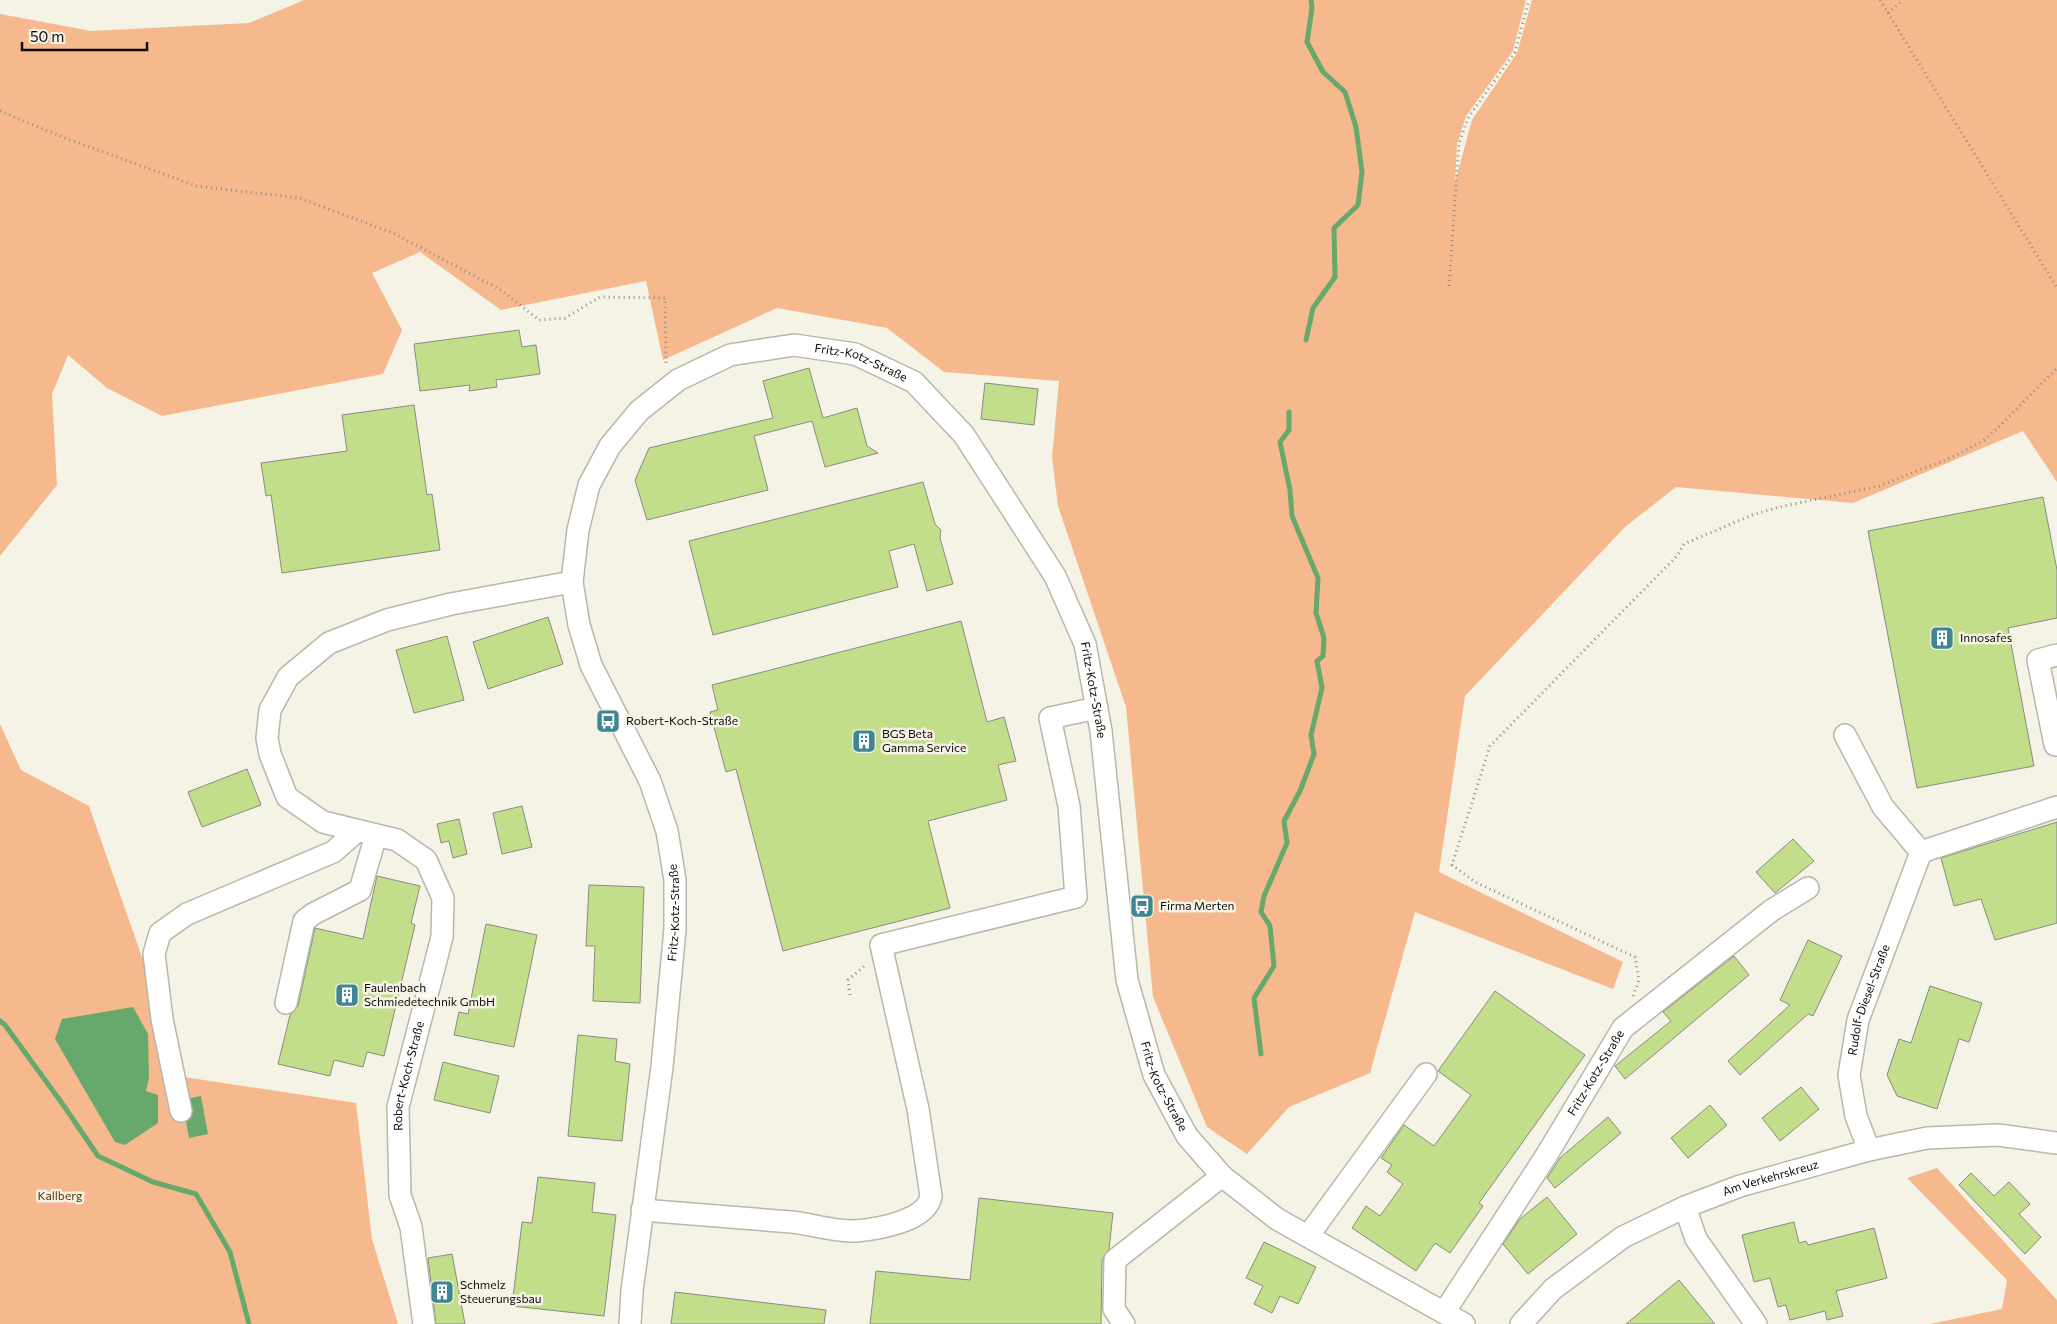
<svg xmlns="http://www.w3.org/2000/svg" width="2057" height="1324" viewBox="0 0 2057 1324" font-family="Commissioner,sans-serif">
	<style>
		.green { fill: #f6b98d }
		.water { fill: #67a86c }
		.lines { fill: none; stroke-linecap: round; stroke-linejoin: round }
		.stream { stroke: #67a86c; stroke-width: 5 }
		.building { fill: #c2de8b; stroke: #888c80 }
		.minor-casing { stroke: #b9b7aa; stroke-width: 24 }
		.path { stroke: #8f8e84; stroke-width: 3; stroke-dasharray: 1 4; stroke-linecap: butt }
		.minor { stroke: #fff; stroke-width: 21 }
		.labels { text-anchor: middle; stroke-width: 5; stroke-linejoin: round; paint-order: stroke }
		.street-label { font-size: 12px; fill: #0d0c08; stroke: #f5f3e6 }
		.poi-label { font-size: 12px; fill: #0d0c08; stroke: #f5f3e6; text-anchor: start }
		.park-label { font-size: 12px; fill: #5d2f02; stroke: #f5f3e6 }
	</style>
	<rect width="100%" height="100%" fill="#f5f3e6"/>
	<path class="green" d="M 304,0 L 1526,0 L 1513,51 L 1466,116 L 1457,144 L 1455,182 L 1472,120 L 1517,53 L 1532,0 L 2057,0 L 2057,482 L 2023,431 L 1853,503 L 1676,487 L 1625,527 L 1465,696 L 1439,872 L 1623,962 L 1613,989 L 1415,912 L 1370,1073 L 1289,1107 L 1247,1154 L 1207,1127 L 1153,997 L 1126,707 L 1058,506 L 1052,457 L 1059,381 L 944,372 L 887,328 L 777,308 L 663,360 L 646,281 L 501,310 L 420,252 L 372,273 L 402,330 L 383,374 L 162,416 L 107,388 L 68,355 L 52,394 L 57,485 L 0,556 L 0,14 L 91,31 L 249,23 Z
		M 0,724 L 21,770 L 89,806 L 184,1077 L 356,1103 L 372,1239 L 398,1324 L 0,1324 Z
		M 1937,1168 L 2057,1300 L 2057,1324 L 1930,1324 L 2002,1309 L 2007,1280 L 1907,1178 Z"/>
	<path class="water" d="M 133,1007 L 148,1034 L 149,1078 L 146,1091 L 158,1095 L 158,1123 L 125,1145 L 115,1142 L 55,1039 L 62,1019 Z
		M 201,1096 L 208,1134 L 189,1138 L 182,1100 Z"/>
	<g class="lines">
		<path class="stream" d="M 1306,340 L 1313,308 L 1335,277 L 1334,228 L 1358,205 L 1362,172 L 1356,127 L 1345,92 L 1323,72 L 1307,42 L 1312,8 L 1311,0
			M 0,1021 L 5,1025 L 64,1106 L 98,1156 L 153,1182 L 196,1194 L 230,1252 L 249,1324
			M 1261,1054 L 1254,998 L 1274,966 L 1270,926 L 1261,912 L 1264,896 L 1287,843 L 1284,821 L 1300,791 L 1314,754 L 1311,735 L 1322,688 L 1317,661 L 1323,656 L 1324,638 L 1316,613 L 1318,578 L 1292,516 L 1290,490 L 1280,442 L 1289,430 L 1289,412"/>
	</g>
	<path class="building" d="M 519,330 L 522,347 L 536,345 L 540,374 L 496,380 L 497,387 L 469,391 L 470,385 L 420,391 L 414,344 Z
		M 809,368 L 823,418 L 857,408 L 867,446 L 878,453 L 825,467 L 812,421 L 754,436 L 768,490 L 647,520 L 635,480 L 649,448 L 773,418 L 763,381 Z
		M 985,383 L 1038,389 L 1034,425 L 981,419 Z
		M 414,405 L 427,495 L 432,494 L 440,550 L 282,573 L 271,495 L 266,496 L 261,463 L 347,451 L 342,415 Z
		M 923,482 L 935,524 L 941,530 L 940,538 L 953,584 L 927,591 L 914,544 L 889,551 L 898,587 L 713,635 L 689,541 Z
		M 2043,497 L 2057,570 L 2057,618 L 2008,628 L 2034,766 L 1917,788 L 1868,531 Z
		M 548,617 L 563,664 L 488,689 L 473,642 Z
		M 961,621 L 987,722 L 1004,717 L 1016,761 L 998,765 L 1007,800 L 928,821 L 950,908 L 783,951 L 736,769 L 726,772 L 710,712 L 718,710 L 712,685 Z
		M 447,636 L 464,700 L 414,713 L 396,650 Z
		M 247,769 L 261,805 L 202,827 L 188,792 Z
		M 522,806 L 532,847 L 502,854 L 493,813 Z
		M 459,819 L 467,854 L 453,858 L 449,841 L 441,843 L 437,824 Z
		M 2057,822 L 2057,923 L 1995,940 L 1981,899 L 1954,906 L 1941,858 Z
		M 1793,839 L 1814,861 L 1775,893 L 1756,872 Z
		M 377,876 L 420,886 L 411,923 L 415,925 L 384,1056 L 367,1052 L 363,1067 L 334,1060 L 330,1076 L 278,1064 L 290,1015 L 298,1006 L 315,928 L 363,939 Z
		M 589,885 L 644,887 L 640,1003 L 593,1001 L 595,946 L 586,946 Z
		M 486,924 L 537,935 L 514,1047 L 454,1035 L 459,1012 L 468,1014 Z
		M 1808,940 L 1842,956 L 1813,1016 L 1808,1014 L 1740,1075 L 1728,1061 L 1790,1005 L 1780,1000 Z
		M 1734,956 L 1749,975 L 1625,1079 L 1615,1066 L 1671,1021 L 1663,1012 Z
		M 1930,986 L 1982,1003 L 1969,1042 L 1959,1039 L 1937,1109 L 1897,1096 L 1887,1075 L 1899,1039 L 1911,1043 Z
		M 1495,991 L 1585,1055 L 1479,1203 L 1483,1206 L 1450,1253 L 1435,1243 L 1416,1271 L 1352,1228 L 1366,1206 L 1380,1216 L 1403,1184 L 1387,1172 L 1392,1165 L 1381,1158 L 1404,1125 L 1434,1146 L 1471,1095 L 1438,1071 Z
		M 578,1035 L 617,1039 L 615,1061 L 630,1064 L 622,1141 L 568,1136 Z
		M 443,1062 L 499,1076 L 490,1113 L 434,1100 Z
		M 1801,1087 L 1819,1109 L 1780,1141 L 1762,1118 Z
		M 1710,1105 L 1727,1125 L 1688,1158 L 1671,1138 Z
		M 1608,1117 L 1621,1133 L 1555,1188 L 1547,1178 L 1560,1158 Z
		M 1971,1173 L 1994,1196 L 2009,1182 L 2030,1204 L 2019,1214 L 2041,1237 L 2025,1254 L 1959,1185 Z
		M 538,1177 L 595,1183 L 592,1212 L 616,1215 L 604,1316 L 512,1306 L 522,1222 L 532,1223 Z
		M 1547,1197 L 1577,1234 L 1528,1274 L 1503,1244 L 1520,1219 Z
		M 979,1198 L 1113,1213 L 1109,1249 L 1102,1260 L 1101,1324 L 870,1324 L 876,1271 L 970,1280 Z
		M 1794,1222 L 1799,1243 L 1806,1241 L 1808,1245 L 1874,1228 L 1887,1278 L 1836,1291 L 1843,1316 L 1827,1320 L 1825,1311 L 1790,1320 L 1786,1305 L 1778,1307 L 1770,1278 L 1754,1282 L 1742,1235 Z
		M 1264,1242 L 1316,1267 L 1298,1304 L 1280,1296 L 1272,1313 L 1254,1304 L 1263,1286 L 1246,1278 Z
		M 452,1254 L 465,1324 L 436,1324 L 428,1258 Z
		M 1679,1280 L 1715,1324 L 1626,1324 Z
		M 675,1292 L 826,1310 L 824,1324 L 671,1324 Z"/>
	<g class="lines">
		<g class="minor-casing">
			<g id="minor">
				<path d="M 2057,655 L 2038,660 L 2055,745 L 2057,745"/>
				<path d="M 1845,735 L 1883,807 L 1921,852"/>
				<path d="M 286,1003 L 304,921 L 313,914 L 360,890 L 376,835"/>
				<path d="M 181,1111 L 162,1019 L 154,954 L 160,933 L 187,914 L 333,852 L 357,831"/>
				<path id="s1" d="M 1869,1150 L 1856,1116 L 1849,1075 L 1858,1020 L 1921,852 L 2057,807"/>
				<path d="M 1685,1207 L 1696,1239 L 1756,1324"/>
				<path d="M 642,1210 C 692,1214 742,1218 791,1222 C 812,1224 835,1232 856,1231 C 878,1229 927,1221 931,1196 L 918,1109 L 881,945 L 1076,897 L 1069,806 L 1050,718 L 1097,708"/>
				<path d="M 1308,1236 L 1426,1074"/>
				<path id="s2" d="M 1445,1311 L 1546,1156 L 1623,1028 L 1772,910 L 1808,888"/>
				<path id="s3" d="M 424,1324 L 411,1227 L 400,1195 L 398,1107 L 442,937 L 443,898 L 426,860 L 397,840 L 323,822 L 287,797 L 270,754 L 267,738 L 270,710 L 288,677 L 329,643 L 387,620 L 451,604 L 572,582"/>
				<path id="s4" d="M 630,1324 L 632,1291 L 662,1067 L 675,929 L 675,880 L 667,831 L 650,781 L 591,665 L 579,625 L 572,582 L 578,530 L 589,485 L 610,446 L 639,411 L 678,380 L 730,355 L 794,345 L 855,354 L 914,382 L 964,435 L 1055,576 L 1085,644 L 1101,731 L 1127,980 L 1154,1075 L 1187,1136 L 1222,1176 L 1277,1219 L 1464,1324"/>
				<path d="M 1124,1324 L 1114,1309 L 1115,1260 L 1222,1176"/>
				<path id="s5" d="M 1521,1324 L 1553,1289 L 1623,1237 L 1685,1207 L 1740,1186 L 1869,1150 L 1927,1138 L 1998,1135 L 2057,1143"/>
			</g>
		</g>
		<path class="path" d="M 1880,0 L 2057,288
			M 1888,13 L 1903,0
			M 0,111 L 65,138 L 196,186 L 299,198 L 393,233 L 501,290 L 539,320 L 565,318 L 600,297 L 665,298 L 666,366
			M 1449,286 L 1459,143 L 1468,118 L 1515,52 L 1529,0
			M 850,995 L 848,980 L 867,964
			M 1633,996 L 1639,980 L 1635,957 L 1475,882 L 1452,865 L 1490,746 L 1677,556 L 1684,544 L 1752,515 L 1780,507 L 1879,486 L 1955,456 L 1983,441 L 1999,427 L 2057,368"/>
		<use href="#minor" class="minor"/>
	</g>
	<defs>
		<g id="building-square" transform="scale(1.25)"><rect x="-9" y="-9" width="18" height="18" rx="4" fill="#408593" stroke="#f5f3e6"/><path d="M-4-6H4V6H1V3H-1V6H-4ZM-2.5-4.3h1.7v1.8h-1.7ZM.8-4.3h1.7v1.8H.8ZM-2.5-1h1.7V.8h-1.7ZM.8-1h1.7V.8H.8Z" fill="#fff"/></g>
		<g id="bus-square" transform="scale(1.25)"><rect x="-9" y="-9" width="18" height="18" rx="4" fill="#408593" stroke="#f5f3e6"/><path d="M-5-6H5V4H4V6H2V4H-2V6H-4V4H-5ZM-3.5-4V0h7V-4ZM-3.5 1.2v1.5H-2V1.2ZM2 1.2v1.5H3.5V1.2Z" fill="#fff"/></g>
	</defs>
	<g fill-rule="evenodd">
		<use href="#building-square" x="1942" y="638"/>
		<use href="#bus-square" x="608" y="721"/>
		<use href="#building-square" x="864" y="741"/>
		<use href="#bus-square" x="1142" y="906"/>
		<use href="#building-square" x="347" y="995"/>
		<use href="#building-square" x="442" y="1292"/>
	</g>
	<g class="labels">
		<g class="street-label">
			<text dy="4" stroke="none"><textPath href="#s4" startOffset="1195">Fritz-Kotz-Straße</textPath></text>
			<text dy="4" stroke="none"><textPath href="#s4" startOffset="1614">Fritz-Kotz-Straße</textPath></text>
			<text dy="4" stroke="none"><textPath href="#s4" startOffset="414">Fritz-Kotz-Straße</textPath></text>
			<text dy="4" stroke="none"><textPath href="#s1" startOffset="156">Rudolf-Diesel-Straße</textPath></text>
			<text dy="4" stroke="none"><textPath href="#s2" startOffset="282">Fritz-Kotz-Straße</textPath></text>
			<text dy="4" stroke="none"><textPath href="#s3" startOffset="252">Robert-Koch-Straße</textPath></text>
			<text dy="4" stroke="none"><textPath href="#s4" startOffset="2019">Fritz-Kotz-Straße</textPath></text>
			<text dy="4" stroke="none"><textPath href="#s5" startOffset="294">Am Verkehrskreuz</textPath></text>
		</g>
		<g class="poi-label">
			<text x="1960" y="642">Innosafes</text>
			<text x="626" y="725">Robert-Koch-Straße</text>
			<text x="882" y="738">BGS Beta<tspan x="882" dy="14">Gamma Service</tspan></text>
			<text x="1160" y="910">Firma Merten</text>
			<text x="364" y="992">Faulenbach<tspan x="364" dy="14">Schmiedetechnik GmbH</tspan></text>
			<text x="460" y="1289">Schmelz<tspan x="460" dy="14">Steuerungsbau</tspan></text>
		</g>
		<g class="park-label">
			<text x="60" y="1200">Kallberg</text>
		</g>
	</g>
	<path d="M22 42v8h125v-8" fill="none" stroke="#0d0c08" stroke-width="2.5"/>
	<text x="30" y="42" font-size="15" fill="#0d0c08" stroke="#f5f3e6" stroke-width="4" paint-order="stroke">50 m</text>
</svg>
